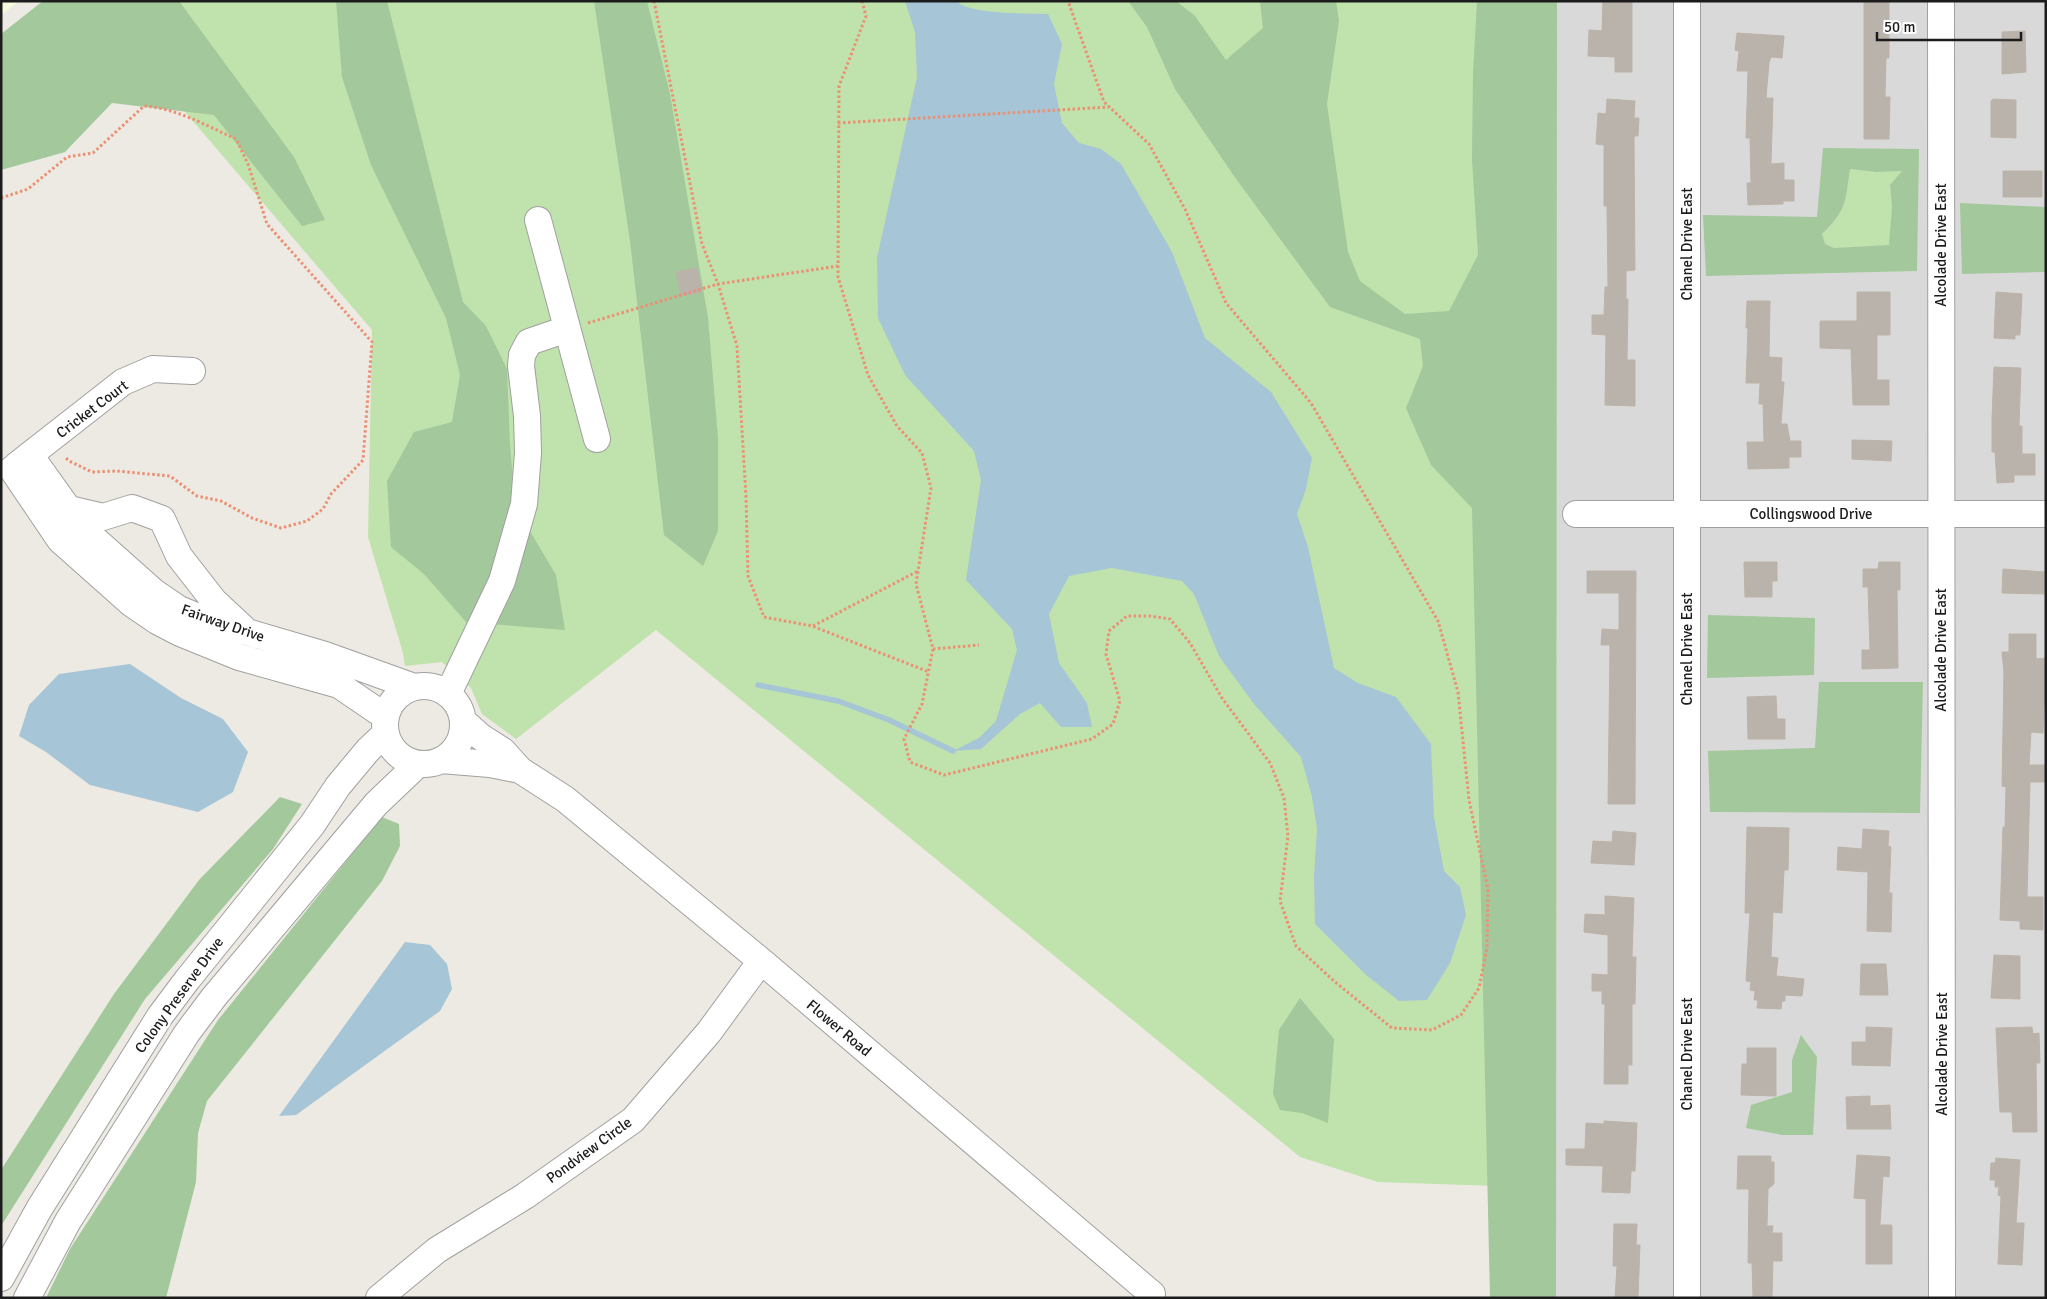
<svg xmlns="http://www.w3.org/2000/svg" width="2047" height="1299" viewBox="0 0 2047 1299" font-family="Signika,sans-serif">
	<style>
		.residential { fill: #dad9d9 }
		.education { fill: #f7fbdc }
		.grass { fill: #c0e2ac }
		.forest { fill: #a2c89b; fill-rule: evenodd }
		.water { fill: #a6c5d6 }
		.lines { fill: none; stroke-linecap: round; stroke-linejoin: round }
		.stream { stroke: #a6c5d6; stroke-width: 5.5 }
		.building { fill: #b9b3ac; stroke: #bcb3a6 }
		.minor-casing { stroke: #a0a0a0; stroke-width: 28 }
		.path { stroke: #ec9074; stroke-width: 3; stroke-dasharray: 2.5 2.5; stroke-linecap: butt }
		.minor { stroke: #fff; stroke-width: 26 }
		.labels { text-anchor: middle; stroke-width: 5; stroke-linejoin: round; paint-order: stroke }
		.street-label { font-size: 15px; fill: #1c1c1c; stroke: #fff }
	</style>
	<rect width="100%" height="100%" fill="#eceae2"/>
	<path class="residential" d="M 1525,1 L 2046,1 L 2046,1298 L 1526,1298 Z"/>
	<path class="education" d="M 1,1 L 19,1 L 1,15 Z"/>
	<path class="grass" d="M 90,1 L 1525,1 L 1526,1187 L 1378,1182 L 1300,1157 L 656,630 L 516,739 L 482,714 L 471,688 L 442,662 L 405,666 L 403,653 L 368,537 L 372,330 Z
		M 1850,169 L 1876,172 L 1903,171 L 1890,185 L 1892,207 L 1890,245 L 1834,248 L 1825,244 L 1822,234 C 1847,211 1845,201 1850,169 Z"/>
	<path class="forest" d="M 43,1 L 179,1 L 294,157 L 325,220 L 302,226 L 214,115 L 112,103 L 65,152 L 1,170 L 1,34 Z
		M 336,1 L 387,1 L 463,302 L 486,326 L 507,369 L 510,444 L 515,506 L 556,575 L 565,630 L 466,622 L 424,574 L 391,547 L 387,481 L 414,432 L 452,422 L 460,375 L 446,318 L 371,165 L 342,77 Z
		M 594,1 L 647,1 L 670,94 L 708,318 L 718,438 L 718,531 L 703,566 L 664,535 L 630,241 Z
		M 1128,1 L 1176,1 L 1195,16 L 1226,60 L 1263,28 L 1260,1 L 1336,1 L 1339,21 L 1327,104 L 1348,252 L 1360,281 L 1405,314 L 1449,311 L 1478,255 L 1472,159 L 1473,74 L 1477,1 L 1557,1 L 1556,1298 L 1490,1298 L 1472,508 L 1431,465 L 1406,408 L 1423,366 L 1420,339 L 1330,307 L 1234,176 L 1175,89 L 1147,27 Z
		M 1823,148 L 1919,149 L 1917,271 L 1706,276 L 1703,215 L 1817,217 ZM 1850,169 L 1876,172 L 1902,171 L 1890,185 L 1892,207 L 1889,245 L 1834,248 L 1825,244 L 1822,234 C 1847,210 1845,202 1850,169 Z
		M 1960,203 L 2046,207 L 2046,272 L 1962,274 Z
		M 1708,615 L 1815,618 L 1814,675 L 1707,678 Z
		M 1819,682 L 1923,682 L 1920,813 L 1710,812 L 1708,751 L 1815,748 Z
		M 280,797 L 302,804 L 273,849 L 145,999 L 1,1226 L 1,1170 L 114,994 L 199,880 Z
		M 382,817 L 399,824 L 400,846 L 382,881 L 207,1101 L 198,1133 L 196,1182 L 166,1298 L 46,1298 L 70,1249 L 218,1020 Z
		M 1300,998 L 1334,1039 L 1328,1123 L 1302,1113 L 1280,1110 L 1273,1094 L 1279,1030 Z
		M 1801,1035 L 1817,1057 L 1813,1135 L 1782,1135 L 1746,1128 L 1751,1105 L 1792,1092 L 1792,1060 Z"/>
	<path class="water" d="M 905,1 L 957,1 C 968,15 1029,13 1048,14 L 1062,44 L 1054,84 L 1062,123 L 1079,143 L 1101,149 L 1121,164 L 1172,252 L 1205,338 L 1271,392 L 1312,458 L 1306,489 L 1297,514 L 1308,547 L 1334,668 L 1358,683 L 1396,697 L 1431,744 L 1434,817 L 1444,871 L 1460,887 L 1466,915 L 1450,963 L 1427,1000 L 1399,1001 L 1365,974 L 1315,924 L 1314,876 L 1317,829 L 1312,797 L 1301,757 L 1254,704 L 1219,656 L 1194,594 L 1182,581 L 1112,568 L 1069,576 L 1049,614 L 1059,663 L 1087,703 L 1092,727 L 1061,727 L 1040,703 L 1020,714 L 981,749 L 953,751 L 979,738 L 996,721 L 1017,650 L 1012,629 L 966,580 L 981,480 L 974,451 L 905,375 L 878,318 L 877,258 L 917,77 L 915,32 Z
		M 130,664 L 181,698 L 223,719 L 248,752 L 233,792 L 198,812 L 90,785 L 46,752 L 19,736 L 29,705 L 59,674 Z
		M 405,942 L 430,945 L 447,964 L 452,989 L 440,1011 L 296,1115 L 279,1116 Z"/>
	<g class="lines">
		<path class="stream" d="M 758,685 L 838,701 L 889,720 L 953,751"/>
	</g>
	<path class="building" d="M 1603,1 L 1632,1 L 1632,72 L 1615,72 L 1615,57 L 1588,56 L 1589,30 L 1602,31 Z
		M 1864,1 L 1889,1 L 1889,58 L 1886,58 L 1885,97 L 1890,97 L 1889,139 L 1864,139 Z
		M 2025,31 L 2026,72 L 2002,74 L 2002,32 Z
		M 1737,33 L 1784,36 L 1782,58 L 1771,57 L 1769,63 L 1766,98 L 1773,98 L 1771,164 L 1784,163 L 1784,180 L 1794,180 L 1794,201 L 1783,201 L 1783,204 L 1748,205 L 1747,183 L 1751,183 L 1750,138 L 1746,138 L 1748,71 L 1737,71 L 1739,51 L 1735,50 Z
		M 1607,99 L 1635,101 L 1634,118 L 1639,118 L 1638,136 L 1634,136 L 1635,270 L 1626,271 L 1626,299 L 1628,299 L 1627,360 L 1635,360 L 1635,406 L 1605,405 L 1606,335 L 1592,334 L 1592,315 L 1604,315 L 1605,287 L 1608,287 L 1607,206 L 1604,206 L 1604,145 L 1596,144 L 1598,113 L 1606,114 Z
		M 1993,99 L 2016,100 L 2016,138 L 1991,137 L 1991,101 Z
		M 2003,171 L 2042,171 L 2042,197 L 2003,197 Z
		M 697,268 L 702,292 L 681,296 L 676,272 Z
		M 1857,292 L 1890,292 L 1890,335 L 1877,335 L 1877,380 L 1889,380 L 1889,405 L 1853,405 L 1851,349 L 1820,348 L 1820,321 L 1857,321 Z
		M 1996,292 L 2022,294 L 2020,335 L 2015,335 L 2015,339 L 1994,338 Z
		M 1747,301 L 1770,301 L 1769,357 L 1782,358 L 1781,382 L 1784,382 L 1781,424 L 1787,424 L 1790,441 L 1801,441 L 1801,457 L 1789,457 L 1789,468 L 1748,469 L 1747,442 L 1764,442 L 1763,404 L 1759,404 L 1760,383 L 1746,383 L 1748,328 L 1746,328 Z
		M 1994,367 L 2021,368 L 2019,426 L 2022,426 L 2022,454 L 2035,454 L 2035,475 L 2014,475 L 2014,482 L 1997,483 L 1995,452 L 1992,452 L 1992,419 Z
		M 1852,440 L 1892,441 L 1891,461 L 1852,459 Z
		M 1744,562 L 1777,562 L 1777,581 L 1772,581 L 1772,597 L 1745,597 Z
		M 1879,562 L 1900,562 L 1900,590 L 1897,590 L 1898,668 L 1862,669 L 1862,650 L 1870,650 L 1868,587 L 1863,587 L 1863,569 L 1878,569 Z
		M 2003,569 L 2044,572 L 2044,594 L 2002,593 Z
		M 1587,571 L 1636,571 L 1635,804 L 1608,804 L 1610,645 L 1601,645 L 1602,629 L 1619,630 L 1619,593 L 1587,593 Z
		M 2009,634 L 2036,634 L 2036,659 L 2046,658 L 2046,706 L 2044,706 L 2043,733 L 2031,732 L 2029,765 L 2046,765 L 2046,782 L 2030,782 L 2027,897 L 2043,897 L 2043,930 L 2020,929 L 2020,921 L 2000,920 L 2003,827 L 2005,827 L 2006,787 L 2002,786 L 2004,672 L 2002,652 L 2009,652 Z
		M 1776,696 L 1777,719 L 1785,719 L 1785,739 L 1748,739 L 1747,697 Z
		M 1747,827 L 1789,828 L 1788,870 L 1784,870 L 1782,913 L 1773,912 L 1771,957 L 1778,958 L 1776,976 L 1804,979 L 1802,996 L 1785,995 L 1785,1001 L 1782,1001 L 1781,1009 L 1757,1008 L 1758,1000 L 1754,1000 L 1755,991 L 1750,990 L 1751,982 L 1746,981 L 1750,913 L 1745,913 Z
		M 1863,829 L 1889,831 L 1888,846 L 1891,847 L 1889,893 L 1892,893 L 1891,932 L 1867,931 L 1868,872 L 1837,870 L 1838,847 L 1862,849 Z
		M 1613,831 L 1636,833 L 1634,865 L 1591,863 L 1593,841 L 1612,842 Z
		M 1605,896 L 1634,898 L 1632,957 L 1636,957 L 1635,1004 L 1632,1004 L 1632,1065 L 1628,1065 L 1628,1084 L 1604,1084 L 1605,1004 L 1602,1004 L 1602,991 L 1592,991 L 1592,974 L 1608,975 L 1608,935 L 1584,932 L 1585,914 L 1605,915 Z
		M 1994,955 L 2020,956 L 2020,999 L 1991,998 Z
		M 1861,964 L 1886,964 L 1888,995 L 1860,995 Z
		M 1866,1027 L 1892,1028 L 1890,1066 L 1852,1065 L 1852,1042 L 1866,1042 Z
		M 2032,1027 L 2033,1034 L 2039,1033 L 2040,1063 L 2036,1063 L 2037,1132 L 2013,1132 L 2012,1112 L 2000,1112 L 1996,1028 Z
		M 1747,1048 L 1776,1048 L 1776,1096 L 1741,1095 L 1742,1064 L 1747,1064 Z
		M 1870,1096 L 1870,1106 L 1890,1105 L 1891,1129 L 1847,1129 L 1846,1097 Z
		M 1604,1121 L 1637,1123 L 1635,1171 L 1631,1171 L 1630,1193 L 1602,1192 L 1603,1166 L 1566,1165 L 1566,1149 L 1585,1149 L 1586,1123 L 1604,1124 Z
		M 1857,1155 L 1890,1157 L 1889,1177 L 1883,1176 L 1880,1225 L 1892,1225 L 1892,1264 L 1866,1264 L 1866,1199 L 1854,1198 Z
		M 1738,1156 L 1771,1156 L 1771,1162 L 1774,1162 L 1774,1184 L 1768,1189 L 1767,1226 L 1773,1226 L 1772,1233 L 1782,1233 L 1782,1261 L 1773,1261 L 1772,1298 L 1753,1298 L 1752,1263 L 1748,1263 L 1749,1189 L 1737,1189 Z
		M 1996,1158 L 2020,1160 L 2016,1223 L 2024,1223 L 2022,1265 L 1998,1264 L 2001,1196 L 1998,1195 L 1999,1187 L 1995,1187 L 1995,1180 L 1990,1180 L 1991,1163 L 1995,1163 Z
		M 1614,1224 L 1637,1224 L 1636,1245 L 1640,1245 L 1638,1298 L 1615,1298 L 1617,1266 L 1613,1266 Z"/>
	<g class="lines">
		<g class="minor-casing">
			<path id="minor" d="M 1687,1 L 1687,1298
				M 1941,1 L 1942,1298
				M 538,220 L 597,439
				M 30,455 L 82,528 L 154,592 L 179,609 L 203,619 L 325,655 L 414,687
				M 17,465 L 123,382 L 153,369 L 192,371
				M 12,469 L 60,540 L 132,604 L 157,621 L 180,633 L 239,657 L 339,685 L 386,717
				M 69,509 L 103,517 L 132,508 L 162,519 L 179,556 L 214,601 L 243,628
				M 1576,514 L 2046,514
				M385 725a39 39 0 1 1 78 0a39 39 0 1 1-78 0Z
				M 448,694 L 502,581 L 524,504 L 528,453 L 527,416 L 521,366 L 522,355 L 529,342 L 567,329
				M 463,721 L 481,737 L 503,751 L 520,770 L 565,799 L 766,965 L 1152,1294
				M 441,760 L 490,764 L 520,770
				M 1,1278 L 39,1209 L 160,1016 L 187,980 L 312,825 L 338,786 L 368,750 L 386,733
				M 27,1298 L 68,1221 L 187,1033 L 214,997 L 376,804 L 418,764
				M 379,1298 L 437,1250 L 525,1196 L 633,1120 L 709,1032 L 761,961"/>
		</g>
		<path class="path" d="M 654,1 L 702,244 L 718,284 L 838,266
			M 862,1 L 866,16 L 839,86 L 838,277 L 868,375 L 897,426 L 922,453 L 931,488 L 916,584 L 933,649 L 922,704 L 904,739 L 910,762 L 944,775 L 1092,739 L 1113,724 L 1120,701 L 1106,654 L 1109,631 L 1127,616 L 1150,616 L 1170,619 L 1190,643 L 1222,698 L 1270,763 L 1284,798 L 1288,836 L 1280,901 L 1296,946 L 1335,982 L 1392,1028 L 1432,1030 L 1461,1015 L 1479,988 L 1487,948 L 1488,889 L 1469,800 L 1458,692 L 1438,621 L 1311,403 L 1226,303 L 1185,209 L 1149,144 L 1104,102 L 1068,1
			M 838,123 L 1109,107
			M 1,198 L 28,189 L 67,157 L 93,153 L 144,106 C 176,108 207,126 236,139 L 248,164 L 267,224 L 372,342 L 363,460 L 331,494 L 323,509 L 307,521 L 281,528 L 252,518 L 221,501 L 197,496 L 170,476 L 116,471 L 92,472 L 69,461 L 65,457
			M 588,323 L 718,284 L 737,346 L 746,497 L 748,576 L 764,617 L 812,626 L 929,672
			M 813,626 L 918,571
			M 933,649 L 979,645"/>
		<use href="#minor" class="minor"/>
	</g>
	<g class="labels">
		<g class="street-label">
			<text transform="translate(1687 244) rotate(-90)" y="5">Chanel Drive East</text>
			<text transform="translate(1941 245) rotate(-90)" y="5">Alcolade Drive East</text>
			<text transform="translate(92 409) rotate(-37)" y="5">Cricket Court</text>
			<text x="1811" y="519">Collingswood Drive</text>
			<text transform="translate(223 623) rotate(19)" y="5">Fairway Drive</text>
			<text transform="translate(1687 649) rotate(-90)" y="5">Chanel Drive East</text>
			<text transform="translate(1941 650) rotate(-90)" y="5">Alcolade Drive East</text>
			<text transform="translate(179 995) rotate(-54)" y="5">Colony Preserve Drive</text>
			<text transform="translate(839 1028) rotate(40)" y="5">Flower Road</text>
			<text transform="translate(1687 1054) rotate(-90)" y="5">Chanel Drive East</text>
			<text transform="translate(1942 1054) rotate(-90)" y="5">Alcolade Drive East</text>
			<text transform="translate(589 1150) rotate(-36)" y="5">Pondview Circle</text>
		</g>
	</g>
	<rect width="2047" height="1299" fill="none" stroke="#1c1c1c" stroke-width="5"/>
	<path d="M1877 32v8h144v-8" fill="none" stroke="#1c1c1c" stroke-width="2.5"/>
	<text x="1884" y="32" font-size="15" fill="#1c1c1c" stroke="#ffffff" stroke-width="4" paint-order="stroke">50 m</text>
</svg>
